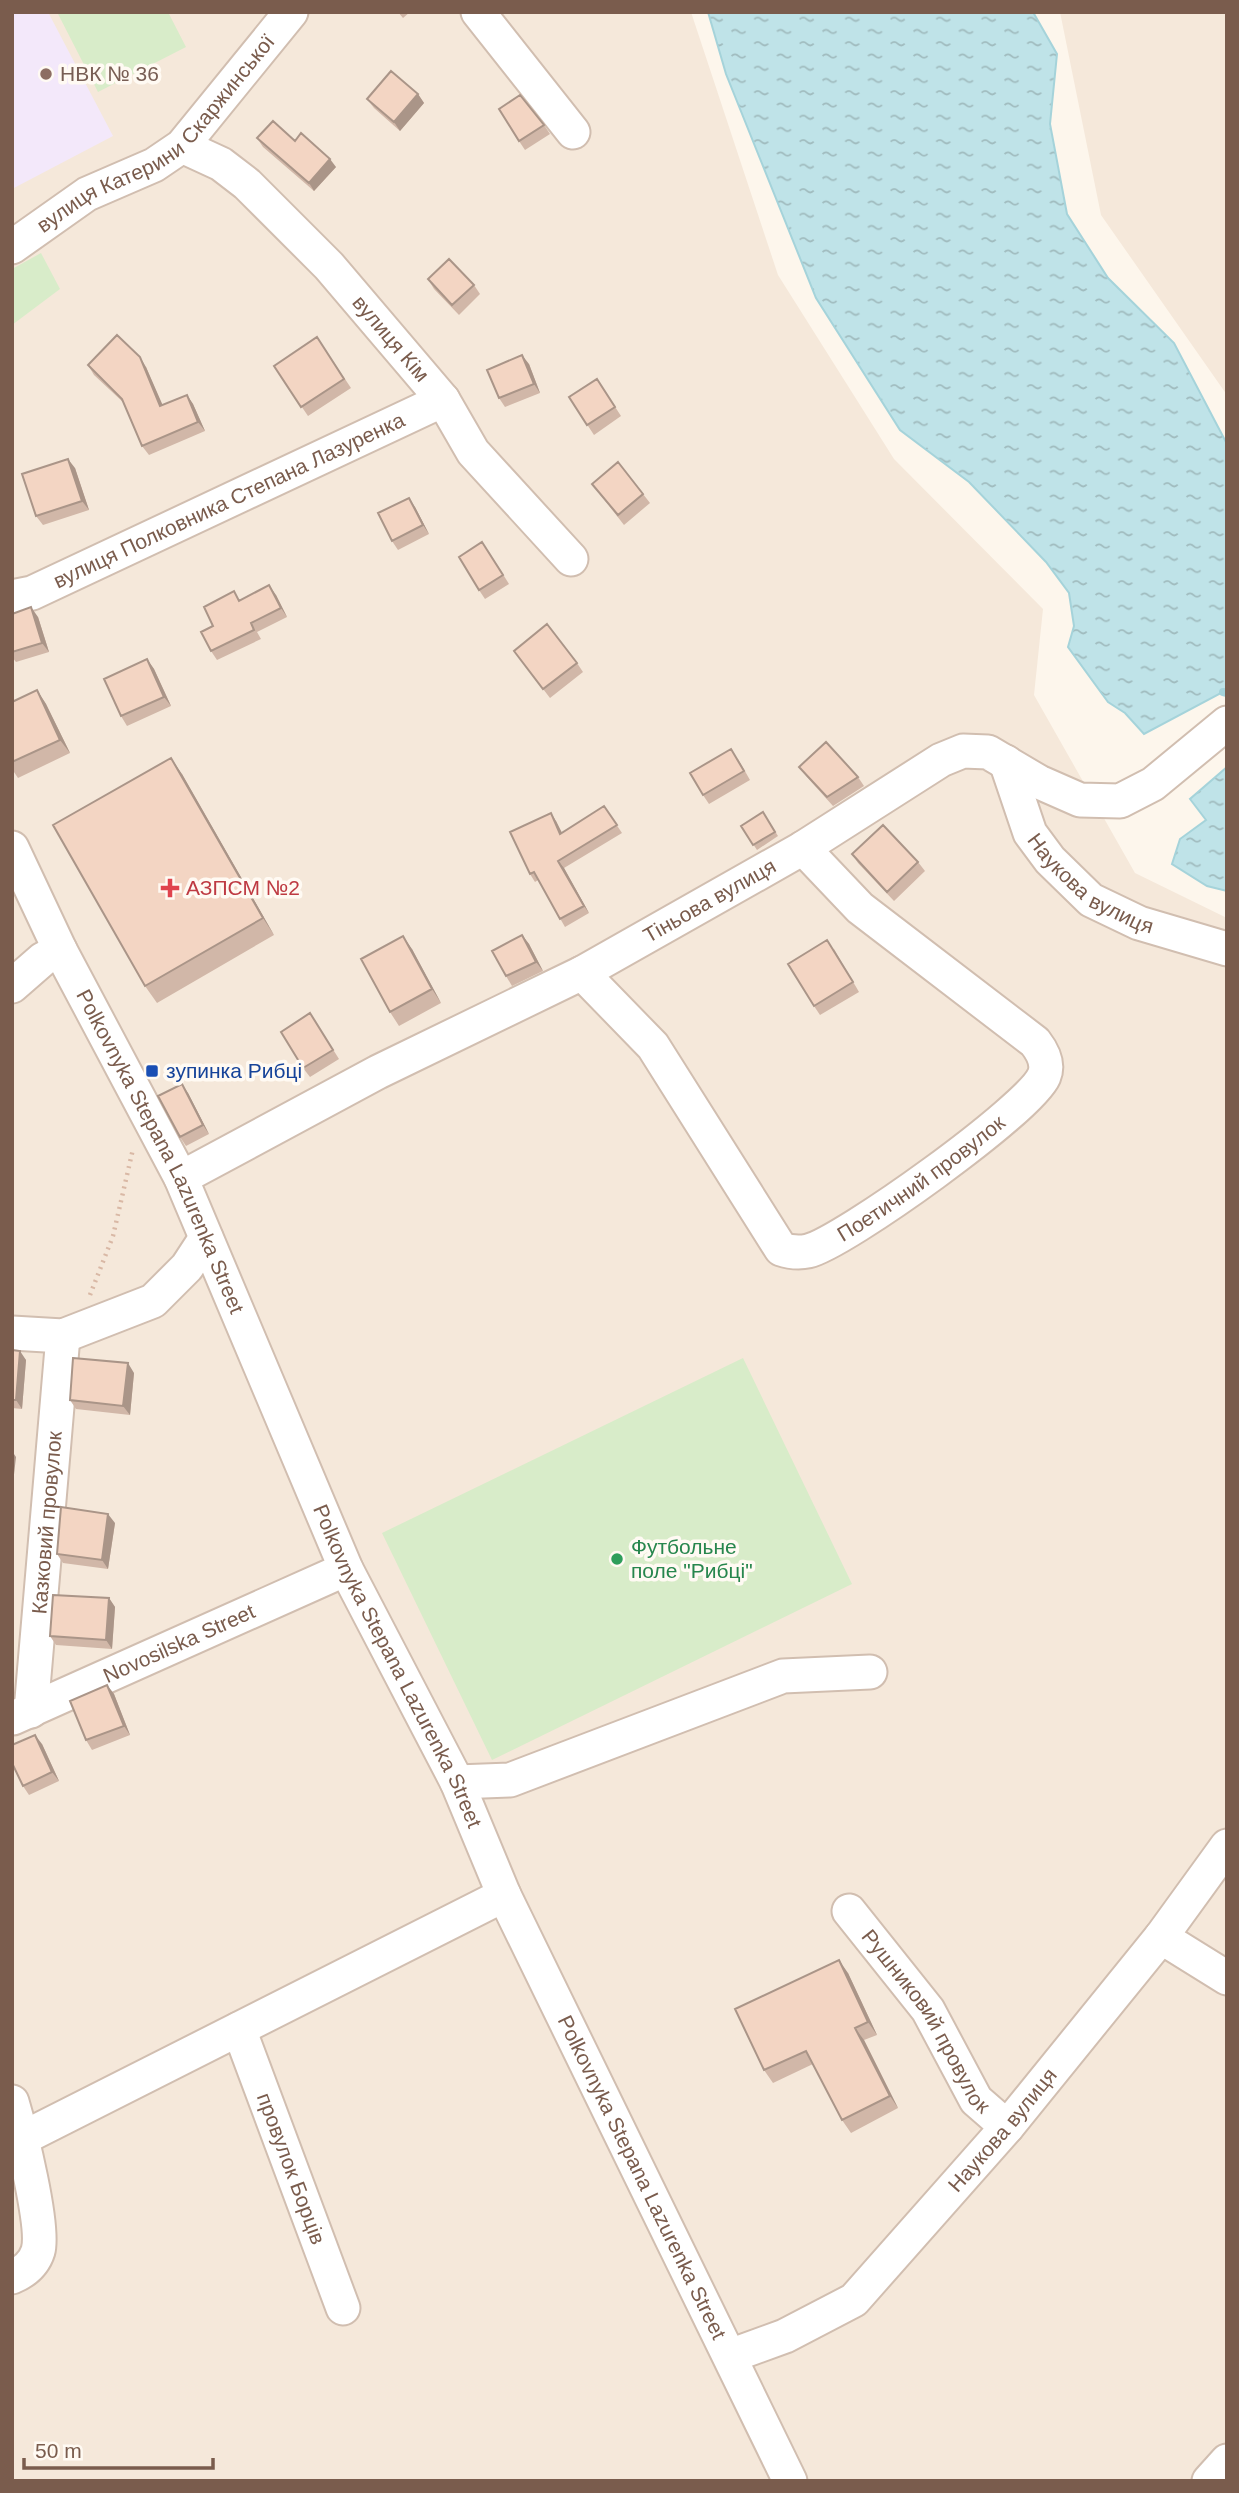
<svg xmlns="http://www.w3.org/2000/svg" width="1239" height="2493" viewBox="0 0 1239 2493" font-family="Arial,sans-serif">
	<style>
		.residential { fill: #f5e8da }
		.education { fill: #f3e8fa }
		.park { fill: #d8ecc9 }
		.water { fill: url(#water-ripples); stroke: #a5d3da; stroke-width: 2 }
		.lines { fill: none; stroke-linecap: round; stroke-linejoin: round }
		.stream { stroke: #a5d3da; stroke-width: 8 }
		.minor-casing { stroke: #d1beb0; stroke-width: 37 }
		.path { stroke: #d9b8a5; stroke-width: 4.5; stroke-dasharray: 2 5; stroke-linecap: butt }
		.minor { stroke: #fff; stroke-width: 33 }
		.wall { fill: #d1b7a8 }
		.shaded-wall { fill: #aa9588 }
		.building { fill: #f3d5c3; stroke: #aa9588; stroke-width: 2 }
		.education-dot { fill: #8d6e63; stroke: #fffaf3; stroke-width: 2.5 }
		.health-dot { fill: #e0444e; stroke: #fffaf3; stroke-width: 2.5 }
		.transit-dot { fill: #1a4fb4; stroke: #fffaf3; stroke-width: 2.5 }
		.leisure-dot { fill: #2e9e5b; stroke: #fffaf3; stroke-width: 2.5 }
		.labels { text-anchor: middle; stroke-width: 7; stroke-linejoin: round; paint-order: stroke }
		.education-label { font-size: 21px; fill: #785e54; stroke: #fffaf3; text-anchor: start }
		.street-label { font-size: 21px; fill: #7a5c4d; stroke: #fffaf3 }
		.health-label { font-size: 21px; fill: #be3a42; stroke: #fffaf3; text-anchor: start }
		.transit-label { font-size: 21px; fill: #164399; stroke: #fffaf3; text-anchor: start }
		.leisure-label { font-size: 21px; fill: #27864d; stroke: #fffaf3; text-anchor: start }
	</style>
	<defs>
		<pattern id="water-ripples" width="26" height="14" patternUnits="userSpaceOnUse" patternTransform="scale(1.75)"><rect width="26" height="14" fill="#bfe3e8"/><path d="M2 4q2-2 4 0t4 0M15 11q2-2 4 0t4 0" fill="none" stroke="#a0bbbe"/></pattern>
	</defs>
	<rect width="100%" height="100%" fill="#fdf6ec"/>
	<path class="residential" d="M 12,12 L 691,12 L 778,275 L 894,459 L 1043,609 L 1034,695 L 1135,873 L 1227,918 L 1227,2481 L 12,2481 Z
		M 1060,12 L 1227,12 L 1227,395 L 1101,215 Z"/>
	<path class="education" d="M 12,12 L 48,12 L 113,136 L 12,189 Z"/>
	<path class="park" d="M 57,12 L 168,12 L 186,47 L 98,92 Z
		M 41,253 L 60,289 L 12,325 L 12,269 Z
		M 743,1358 L 852,1584 L 492,1760 L 382,1533 Z"/>
	<path class="water" d="M 708,12 L 1033,12 L 1057,54 L 1050,124 L 1067,214 L 1108,278 L 1174,343 L 1227,444 L 1227,688 L 1223,692 L 1144,734 L 1125,713 L 1108,702 L 1068,647 L 1074,626 L 1069,593 L 1046,562 L 969,482 L 900,430 L 816,298 L 726,74 Z
		M 1227,767 L 1227,891 L 1207,886 L 1172,864 L 1180,839 L 1206,820 L 1190,799 Z"/>
	<g class="lines">
		<path class="stream" d="M 1223,692 L 1227,693"/>
		<g class="minor-casing">
			<g id="minor">
				<path d="M 478,12 L 573,132"/>
				<path id="s1" d="M 182,146 L 221,164 L 247,184 L 329,266 L 443,400 L 473,452 L 571,559"/>
				<path id="s2" d="M 12,247 L 87,194 L 154,165 L 182,146 L 291,12"/>
				<path id="s3" d="M 12,597 L 32,593 L 443,400"/>
				<path id="s4" d="M 1006,762 L 1030,833 L 1050,860 L 1091,900 L 1139,923 L 1227,949"/>
				<path id="s5" d="M 12,848 L 60,950 L 181,1178 L 346,1569 L 457,1782 L 504,1895 L 790,2481"/>
				<path id="s6" d="M 582,973 L 653,1046 L 781,1249 C 790,1252 799,1253 808,1251 C 843,1243 1030,1109 1044,1076 C 1049,1064 1042,1051 1035,1042 L 860,908 L 803,848"/>
				<path d="M 12,986 L 43,959 L 60,950"/>
				<path id="s7" d="M 181,1178 L 378,1072 L 582,973 L 803,848 L 941,760 L 963,751 L 988,752 L 1039,782 L 1080,800 L 1120,801 L 1153,784 L 1227,723"/>
				<path d="M 12,1333 L 63,1336 L 153,1301 L 187,1267 L 206,1238"/>
				<path id="s8" d="M 31,1711 L 63,1336"/>
				<path id="s9" d="M 13,1718 L 346,1569"/>
				<path d="M 457,1782 L 510,1780 L 783,1676 L 870,1672"/>
				<path id="s10" d="M 849,1911 L 928,2010 L 976,2100 L 1007,2127"/>
				<path d="M 1161,1937 L 1227,1978"/>
				<path id="s11" d="M 239,2029 L 343,2308"/>
				<path d="M 12,2102 C 20,2129 45,2227 38,2251 C 34,2264 24,2272 12,2277"/>
				<path d="M 23,2138 L 504,1895"/>
				<path id="s12" d="M 730,2356 L 785,2336 L 854,2300 L 1007,2127 L 1161,1937 L 1227,1846"/>
				<path d="M 1209,2481 L 1227,2461"/>
			</g>
		</g>
		<path class="path" d="M 90,1295 L 113,1236 L 133,1149"/>
		<use href="#minor" class="minor"/>
	</g>
	<path class="wall" d="M 398,12 L 410,12 L 403,18 Z
		M 418,94 L 424,103 L 400,131 L 374,108 L 367,99 Z
		M 544,125 L 550,134 L 525,150 L 519,141 Z
		M 257,138 L 336,167 L 314,191 L 263,147 Z
		M 428,279 L 474,285 L 480,294 L 459,315 L 434,289 Z
		M 317,337 L 351,388 L 308,416 L 274,366 Z
		M 529,364 L 540,393 L 505,407 L 499,398 Z
		M 88,365 L 146,367 L 162,405 L 187,395 L 193,404 L 205,431 L 149,455 L 142,446 L 125,404 L 94,375 Z
		M 597,379 L 621,416 L 594,435 L 569,397 Z
		M 75,468 L 89,510 L 43,525 L 36,516 Z
		M 592,484 L 643,494 L 650,503 L 624,525 Z
		M 415,507 L 429,534 L 398,550 L 392,541 Z
		M 489,552 L 509,584 L 485,599 L 479,590 Z
		M 276,595 L 287,617 L 257,632 L 261,639 L 217,660 L 211,651 L 213,626 L 241,600 Z
		M 12,614 L 38,617 L 49,652 L 16,662 L 12,657 Z
		M 514,651 L 577,663 L 583,672 L 550,698 Z
		M 147,659 L 154,669 L 171,706 L 127,726 L 121,716 Z
		M 37,690 L 46,704 L 70,753 L 18,778 L 12,769 L 12,702 Z
		M 738,759 L 750,780 L 709,804 L 703,795 Z
		M 799,767 L 858,777 L 864,786 L 833,806 L 806,776 Z
		M 182,774 L 274,935 L 157,1003 L 145,986 Z
		M 604,806 L 622,833 L 564,868 L 589,913 L 565,927 L 538,880 L 535,882 L 530,874 L 556,821 L 562,833 Z
		M 763,812 L 778,836 L 757,850 L 741,826 Z
		M 852,854 L 918,862 L 925,871 L 894,901 L 858,863 Z
		M 522,935 L 529,944 L 543,971 L 512,986 L 506,976 Z
		M 412,949 L 441,1003 L 399,1026 L 390,1012 Z
		M 834,949 L 859,992 L 820,1015 L 814,1006 Z
		M 310,1013 L 339,1059 L 310,1077 L 303,1068 Z
		M 188,1093 L 209,1134 L 186,1146 L 180,1137 Z
		M 12,1350 L 26,1360 L 22,1409 L 12,1408 Z
		M 134,1373 L 130,1415 L 76,1409 L 70,1400 Z
		M 115,1523 L 108,1569 L 63,1563 L 57,1554 Z
		M 109,1598 L 115,1607 L 112,1649 L 56,1645 L 50,1636 Z
		M 107,1685 L 114,1694 L 130,1735 L 92,1750 L 86,1740 Z
		M 42,1744 L 59,1781 L 29,1795 L 23,1786 Z
		M 848,1973 L 877,2035 L 864,2040 L 898,2108 L 851,2133 L 842,2120 L 813,2064 L 773,2083 L 764,2070 Z"/>
	<path class="shaded-wall" d="M 418,94 L 424,103 L 400,131 L 394,122 Z
		M 330,159 L 336,167 L 314,191 L 309,183 Z
		M 522,355 L 529,364 L 540,393 L 534,384 Z
		M 140,357 L 146,367 L 167,415 L 160,406 Z
		M 187,395 L 193,404 L 205,431 L 198,422 Z
		M 68,459 L 75,468 L 89,510 L 82,501 Z
		M 409,498 L 415,507 L 429,534 L 423,525 Z
		M 269,585 L 276,595 L 287,617 L 281,608 Z
		M 31,607 L 38,617 L 49,652 L 42,643 Z
		M 147,659 L 154,669 L 171,706 L 164,697 Z
		M 37,690 L 46,704 L 70,753 L 60,740 Z
		M 171,758 L 182,774 L 274,935 L 263,918 Z
		M 551,813 L 556,821 L 566,841 L 560,834 Z
		M 558,861 L 564,868 L 589,913 L 584,906 Z
		M 522,935 L 529,944 L 543,971 L 536,962 Z
		M 403,936 L 412,949 L 441,1003 L 432,989 Z
		M 182,1084 L 188,1093 L 209,1134 L 203,1125 Z
		M 20,1351 L 26,1360 L 22,1409 L 16,1400 Z
		M 128,1363 L 134,1373 L 130,1415 L 123,1406 Z
		M 12,1451 L 16,1457 L 12,1492 Z
		M 108,1514 L 115,1523 L 108,1569 L 102,1560 Z
		M 109,1598 L 115,1607 L 112,1649 L 106,1640 Z
		M 107,1685 L 114,1694 L 130,1735 L 124,1726 Z
		M 35,1735 L 42,1744 L 59,1781 L 52,1772 Z
		M 839,1960 L 848,1973 L 877,2035 L 868,2022 Z
		M 855,2028 L 864,2040 L 898,2108 L 890,2096 Z"/>
	<path class="building" d="M 391,71 L 418,94 L 394,122 L 367,99 Z
		M 520,95 L 544,125 L 519,141 L 499,109 Z
		M 273,121 L 295,141 L 301,133 L 330,159 L 309,183 L 257,138 Z
		M 449,259 L 474,285 L 452,305 L 428,279 Z
		M 117,335 L 140,357 L 160,406 L 187,395 L 198,422 L 142,446 L 122,399 L 88,365 Z
		M 317,337 L 344,379 L 301,407 L 274,366 Z
		M 522,355 L 534,384 L 499,398 L 487,370 Z
		M 597,379 L 615,407 L 587,425 L 569,397 Z
		M 68,459 L 82,501 L 36,516 L 22,474 Z
		M 618,462 L 643,494 L 618,515 L 592,484 Z
		M 409,498 L 423,525 L 392,541 L 378,513 Z
		M 482,542 L 503,575 L 479,590 L 459,557 Z
		M 269,585 L 281,608 L 251,623 L 254,630 L 211,651 L 201,632 L 213,626 L 204,607 L 234,591 L 239,601 Z
		M 31,607 L 42,643 L 12,652 L 12,614 Z
		M 547,624 L 577,663 L 543,689 L 514,651 Z
		M 147,659 L 164,697 L 121,716 L 104,679 Z
		M 37,690 L 60,740 L 12,762 L 12,702 Z
		M 826,742 L 858,777 L 827,797 L 799,767 Z
		M 731,749 L 744,771 L 703,795 L 690,773 Z
		M 171,758 L 263,918 L 145,986 L 53,825 Z
		M 604,806 L 617,825 L 558,861 L 584,906 L 560,919 L 534,872 L 530,874 L 510,832 L 551,813 L 560,834 Z
		M 763,812 L 775,832 L 753,845 L 741,826 Z
		M 883,825 L 918,862 L 887,892 L 852,854 Z
		M 522,935 L 536,962 L 506,976 L 492,951 Z
		M 403,936 L 432,989 L 390,1012 L 361,959 Z
		M 827,940 L 853,982 L 814,1006 L 788,964 Z
		M 310,1013 L 333,1050 L 303,1068 L 281,1032 Z
		M 182,1084 L 203,1125 L 180,1137 L 158,1096 Z
		M 12,1350 L 20,1351 L 16,1400 L 12,1400 Z
		M 73,1358 L 128,1363 L 123,1406 L 70,1400 Z
		M 61,1507 L 108,1514 L 102,1560 L 57,1554 Z
		M 53,1595 L 109,1598 L 106,1640 L 50,1636 Z
		M 107,1685 L 124,1726 L 86,1740 L 70,1701 Z
		M 35,1735 L 52,1772 L 23,1786 L 12,1763 L 12,1745 Z
		M 839,1960 L 868,2022 L 855,2028 L 890,2096 L 842,2120 L 806,2051 L 764,2070 L 735,2009 Z"/>
	<circle class="education-dot" cx="46" cy="74" r="7"/>
	<path class="health-dot" d="M166.5 877.5h7v7h7v7h-7v7h-7v-7h-7v-7h7z"/>
	<rect class="transit-dot" x="145" y="1064" width="14" height="14" rx="3.5"/>
	<circle class="leisure-dot" cx="617" cy="1559" r="7"/>
	<g class="labels">
		<g class="education-label">
			<text x="60" y="81">НВК № 36</text>
		</g>
		<g class="street-label">
			<text dy="7" stroke="none"><textPath href="#s2" startOffset="186">вулиця Катерини Скаржинської</textPath></text>
			<text dy="7" stroke="none"><textPath href="#s1" startOffset="287">вулиця Кім</textPath></text>
			<text dy="7" stroke="none"><textPath href="#s3" startOffset="238">вулиця Полковника Степана Лазуренка</textPath></text>
			<text dy="7" stroke="none"><textPath href="#s4" startOffset="156">Наукова вулиця</textPath></text>
			<text dy="7" stroke="none"><textPath href="#s7" startOffset="597">Тіньова вулиця</textPath></text>
			<text dy="7" stroke="none"><textPath href="#s5" startOffset="338">Polkovnyka Stepana Lazurenka Street</textPath></text>
			<text dy="7" stroke="none"><textPath href="#s6" startOffset="504">Поетичний провулок</textPath></text>
			<text dy="7" stroke="none"><textPath href="#s8" startOffset="189">Казковий провулок</textPath></text>
			<text dy="7" stroke="none"><textPath href="#s9" startOffset="182">Novosilska Street</textPath></text>
			<text dy="7" stroke="none"><textPath href="#s5" startOffset="905">Polkovnyka Stepana Lazurenka Street</textPath></text>
			<text dy="7" stroke="none"><textPath href="#s10" startOffset="135">Рушниковий провулок</textPath></text>
			<text dy="7" stroke="none"><textPath href="#s12" startOffset="362">Наукова вулиця</textPath></text>
			<text dy="7" stroke="none"><textPath href="#s11" startOffset="149">провулок Борців</textPath></text>
			<text dy="7" stroke="none"><textPath href="#s5" startOffset="1472">Polkovnyka Stepana Lazurenka Street</textPath></text>
		</g>
		<g class="health-label">
			<text x="186" y="895">АЗПСМ №2</text>
		</g>
		<g class="transit-label">
			<text x="166" y="1078">зупинка Рибці</text>
		</g>
		<g class="leisure-label">
			<text x="631" y="1554">Футбольне<tspan x="631" dy="24">поле "Рибці"</tspan></text>
		</g>
	</g>
	<rect width="1239" height="2493" fill="none" stroke="#7a5c4d" stroke-width="28"/>
	<path d="M24 2458v10h189v-10" fill="none" stroke="#7a5c4d" stroke-width="3.5"/>
	<text x="35" y="2458" font-size="21" fill="#7a5c4d" stroke="#fffaf3" stroke-width="5" paint-order="stroke">50 m</text>
</svg>
